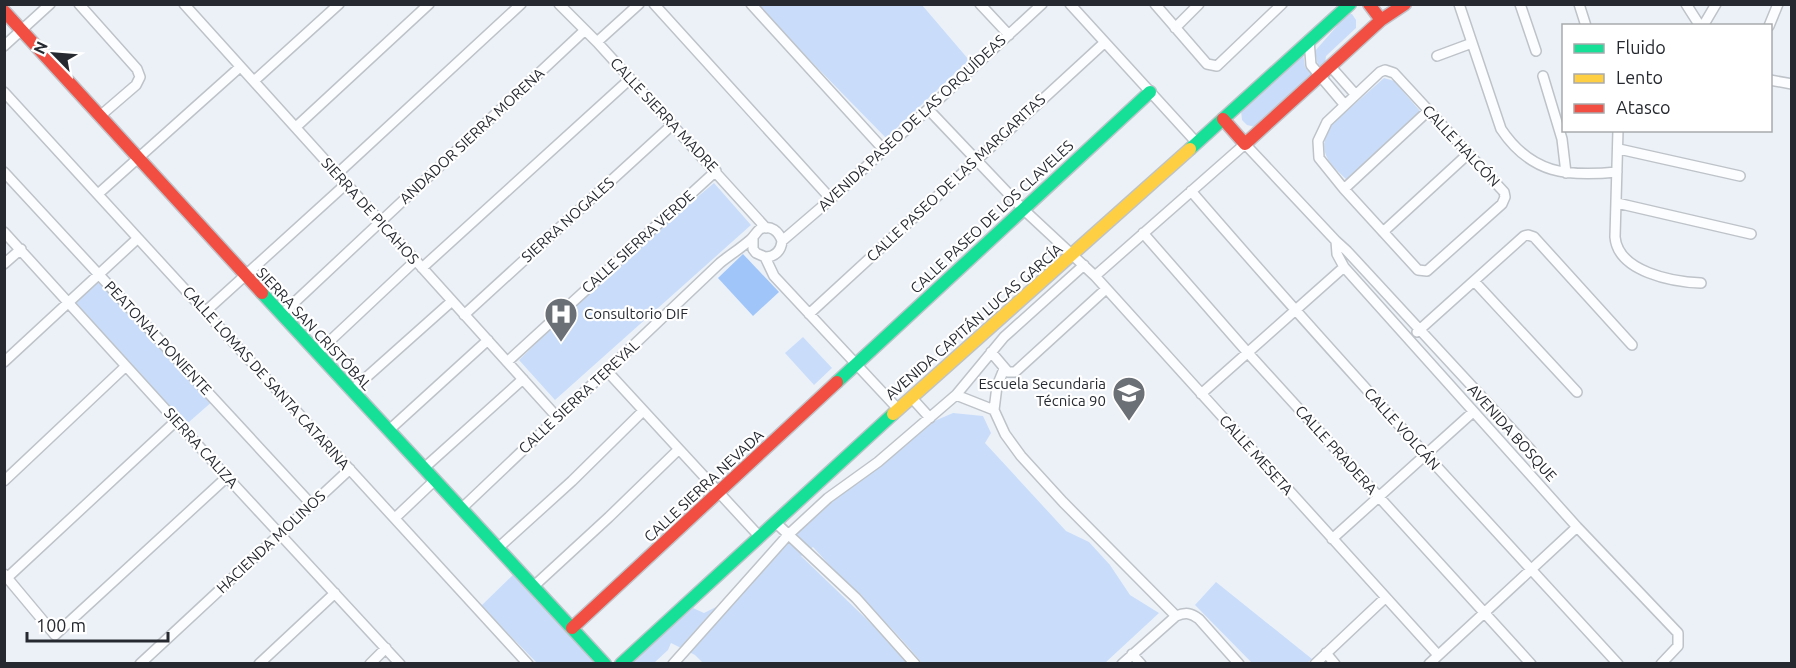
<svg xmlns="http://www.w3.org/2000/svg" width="1796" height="668" viewBox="0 0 1796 668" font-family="Ubuntu,sans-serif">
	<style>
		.green { fill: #c9ddfa }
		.water { fill: #a0c5f9 }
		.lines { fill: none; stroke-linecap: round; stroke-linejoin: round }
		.street-casing { stroke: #bec3c9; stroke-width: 12 }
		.fast-casing { stroke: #bec3c9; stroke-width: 15 }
		.slow-casing { stroke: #bec3c9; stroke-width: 15 }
		.jam-casing { stroke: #bec3c9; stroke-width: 15 }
		.street { stroke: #fcfdfe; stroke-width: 9 }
		.fast { stroke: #16e098; stroke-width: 12 }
		.slow { stroke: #ffcf43; stroke-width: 12 }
		.jam { stroke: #f24e42; stroke-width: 12 }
		.labels { text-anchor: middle; stroke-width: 4.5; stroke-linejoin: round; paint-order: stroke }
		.street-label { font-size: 15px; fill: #262a30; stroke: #fff }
		.poi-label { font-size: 15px; fill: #262a30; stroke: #fff; text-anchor: start }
	</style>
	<rect width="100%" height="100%" fill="#ecf1f8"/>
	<path class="green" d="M 756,5 L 922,5 L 969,60 L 886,138 Z
		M 1345,14 L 1352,14 L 1356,20 L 1356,28 L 1326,56 L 1325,64 L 1318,66 L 1315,51 L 1337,26 L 1338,20 Z
		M 1303,53 L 1305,67 L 1313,75 L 1255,127 L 1247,125 L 1242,120 L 1241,111 Z
		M 1384,78 L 1394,81 L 1420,111 L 1347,180 C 1328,162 1316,152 1331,125 Z
		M 714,183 L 751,225 L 555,400 L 519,360 L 619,263 Z
		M 98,272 L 214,400 L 181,429 L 65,302 Z
		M 803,337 L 832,368 L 814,385 L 785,353 Z
		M 953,413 L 983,416 L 991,433 L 985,443 L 1066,531 L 1089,542 L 1110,565 L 1130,595 L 1159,613 L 1105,663 L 922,663 C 889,622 848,587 813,547 L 801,556 L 912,663 L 703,663 L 695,655 L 671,643 L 668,650 L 654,663 L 629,664 L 693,608 L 704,613 L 736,597 L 780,547 L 833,498 L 925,425 Z
		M 516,572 L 601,663 L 537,663 L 481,606 Z
		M 1216,582 L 1312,659 L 1307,663 L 1252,663 L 1195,605 Z"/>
	<path class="water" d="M 743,254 L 779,292 L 753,316 L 718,278 Z"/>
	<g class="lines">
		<g class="street-casing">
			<path id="street" d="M 79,4 L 137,69 L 140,77 L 136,85 L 100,116
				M 184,4 L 557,417
				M 559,4 L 597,42 L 766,228
				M 654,4 L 831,199
				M 751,4 L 884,150
				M 980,4 L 1009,35
				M 1070,4 L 1196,142
				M 1155,4 L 1207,64 L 1217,66 L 1282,4
				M 1459,4 L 1501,129 C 1531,174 1567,177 1617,172
				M 1520,4 L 1536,51
				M 1579,4 L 1586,26
				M 1686,4 L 1700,26
				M 1703,26 L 1716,4
				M 1769,26 L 1778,4
				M 1175,28 L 1199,4
				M 1309,40 L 1311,65 L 1344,104
				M 597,42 L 639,4
				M 4,46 L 50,4
				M 1437,56 L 1472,43
				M 1331,67 L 1355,94
				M 1385,70 L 1394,73 L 1504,192 L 1505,197 L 1502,204 L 1427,271 L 1418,270 L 1344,189 L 1319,158 L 1318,141 L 1327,122 L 1380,72 Z
				M 1543,76 L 1562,139 L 1566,173
				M 1770,80 L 1792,84
				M 254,81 L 339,4
				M 4,92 L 528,664
				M 928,109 L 1023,209 L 1095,276 L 1438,655
				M 296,127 L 429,4
				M 1618,130 L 1615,237 C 1618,272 1673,282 1701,283
				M 1619,149 L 1740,176
				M 4,172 L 312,505
				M 337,174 L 521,4
				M 1344,189 L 1428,111
				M 1191,191 C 1330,352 1474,507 1618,664
				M 98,194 L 240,67
				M 1617,203 L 1751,234
				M 4,232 L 227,477 L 400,664
				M 1383,232 L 1468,154
				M 1143,233 L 1248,353 L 1531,664
				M 753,238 L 753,249 L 756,253 L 765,257 L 774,276 L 898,409
				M 782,241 L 831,199 L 1042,4
				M 1336,241 L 1337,254 L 1344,267 L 1577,527 L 1678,633 L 1678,646 L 1661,664
				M 765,257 C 775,257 781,251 782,241
				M 4,264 L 21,249
				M 422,268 L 630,79
				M 1095,276 L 1245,144 L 1336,241 L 1347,251 L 1531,450
				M 1474,281 L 1577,392
				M 206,311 L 346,184
				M 809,314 L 1104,43
				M 281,315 L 584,31
				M 464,315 L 672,125
				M 1417,332 L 1524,236 L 1528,235 L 1534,237 L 1632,345
				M 991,352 L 1008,372 L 1015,372 L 1106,289
				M 317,353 L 415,261
				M 4,362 L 137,239
				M 507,362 L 716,171
				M 607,371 L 759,536
				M 351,391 L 452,301
				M 1201,394 L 1344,267
				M 956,395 L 994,410 L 1005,434 L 1021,456 L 1063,502 L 1176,616
				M 911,397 L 930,418
				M 994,410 L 997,386 L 1004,369
				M 388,431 L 488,340
				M 423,469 L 523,379
				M 4,481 L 126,366
				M 461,509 L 720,263 C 730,255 741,248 750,240 C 754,237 756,232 760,229 C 771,224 779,232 782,241
				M 395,518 L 434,481
				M 775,522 L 856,598 L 915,664
				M 1332,539 L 1473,412
				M 498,548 L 572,481 L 643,411
				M 4,574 L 55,635 L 227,477
				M 8,577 L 176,421
				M 534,586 L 609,517 L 678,450
				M 1326,653 L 1335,664
				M 1132,654 L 1141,664
				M 140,664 L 350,469
				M 259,664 L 335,593
				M 370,664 L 386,648
				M 673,664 L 788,535 L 828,498 L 878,462 L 956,395 L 1004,337 L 1084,265
				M 1122,664 L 1176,616 C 1186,612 1191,613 1199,619 L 1239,664
				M 1315,664 L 1385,598
				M 1429,664 L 1577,527"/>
		</g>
		<g class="fast-casing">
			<path id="fast" d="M 1190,149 L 1350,4
				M 262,293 L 605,664
				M 837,382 L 1150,92
				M 621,664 L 893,414"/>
		</g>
		<g class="slow-casing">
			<path id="slow" d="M 893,414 L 1190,149"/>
		</g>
		<g class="jam-casing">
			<path id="jam" d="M 1369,4 L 1381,20
				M 4,11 L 262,293
				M 1223,119 L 1245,144 L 1381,20 L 1405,4
				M 572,628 L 837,382"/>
		</g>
		<use href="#street" class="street"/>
		<use href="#fast" class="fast"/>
		<use href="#slow" class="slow"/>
		<use href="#jam" class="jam"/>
	</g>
	<defs>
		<g id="hospital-pin" transform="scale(1.725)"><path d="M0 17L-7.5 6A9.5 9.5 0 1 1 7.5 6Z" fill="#6b7076" stroke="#fff"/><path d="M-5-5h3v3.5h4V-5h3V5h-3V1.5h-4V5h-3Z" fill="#fff"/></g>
		<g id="school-pin" transform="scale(1.725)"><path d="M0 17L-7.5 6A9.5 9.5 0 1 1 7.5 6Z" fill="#6b7076" stroke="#fff"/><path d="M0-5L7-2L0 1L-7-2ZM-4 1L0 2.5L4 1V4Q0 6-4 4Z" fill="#fff"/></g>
	</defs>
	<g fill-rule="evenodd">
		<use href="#hospital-pin" x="561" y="314"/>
		<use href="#school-pin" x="1129" y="393"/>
	</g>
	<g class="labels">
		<g class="street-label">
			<text transform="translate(664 115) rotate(47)" y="5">CALLE SIERRA MADRE</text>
			<text transform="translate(912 123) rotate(-43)" y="5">AVENIDA PASEO DE LAS ORQUÍDEAS</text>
			<text transform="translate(472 136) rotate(-43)" y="5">ANDADOR SIERRA MORENA</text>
			<text transform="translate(1461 146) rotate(47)" y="5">CALLE HALCÓN</text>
			<text transform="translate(956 178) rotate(-43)" y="5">CALLE PASEO DE LAS MARGARITAS</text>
			<text transform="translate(370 211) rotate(48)" y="5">SIERRA DE PICAHOS</text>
			<text transform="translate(992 217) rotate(-43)" y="5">CALLE PASEO DE LOS CLAVELES</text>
			<text transform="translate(568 220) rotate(-42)" y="5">SIERRA NOGALES</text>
			<text transform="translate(638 242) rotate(-42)" y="5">CALLE SIERRA VERDE</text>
			<text transform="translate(974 322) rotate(-41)" y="5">AVENIDA CAPITÁN LUCAS GARCÍA</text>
			<text transform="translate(314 329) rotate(47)" y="5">SIERRA SAN CRISTÓBAL</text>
			<text transform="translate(158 338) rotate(47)" y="5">PEATONAL PONIENTE</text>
			<text transform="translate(266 378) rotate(48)" y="5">CALLE LOMAS DE SANTA CATARINA</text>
			<text transform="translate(579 397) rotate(-43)" y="5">CALLE SIERRA TEREYAL</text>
			<text transform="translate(1402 429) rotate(48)" y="5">CALLE VOLCÁN</text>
			<text transform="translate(1512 433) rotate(48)" y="5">AVENIDA BOSQUE</text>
			<text transform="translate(201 448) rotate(48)" y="5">SIERRA CALIZA</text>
			<text transform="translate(1336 450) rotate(48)" y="5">CALLE PRADERA</text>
			<text transform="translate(1256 455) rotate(48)" y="5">CALLE MESETA</text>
			<text transform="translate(704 486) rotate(-43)" y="5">CALLE SIERRA NEVADA</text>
			<text transform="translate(271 542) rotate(-43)" y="5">HACIENDA MOLINOS</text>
		</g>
		<g class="poi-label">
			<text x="584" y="319">Consultorio DIF</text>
			<text x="1106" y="389" text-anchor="end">Escuela Secundaria<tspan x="1106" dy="17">Técnica 90</tspan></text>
		</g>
	</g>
	<rect width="1796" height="668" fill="none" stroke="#262a30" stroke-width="12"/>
	<rect x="1562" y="24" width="210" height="108" fill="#ffffff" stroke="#a8aaac" stroke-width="1.5"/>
	<rect x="1574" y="44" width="30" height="9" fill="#16e098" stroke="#a8aaac" stroke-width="1.5"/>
	<text x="1616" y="54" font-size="18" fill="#262a30">Fluido</text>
	<rect x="1574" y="74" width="30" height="9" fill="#ffcf43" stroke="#a8aaac" stroke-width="1.5"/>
	<text x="1616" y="84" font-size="18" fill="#262a30">Lento</text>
	<rect x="1574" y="104" width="30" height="9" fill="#f24e42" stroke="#a8aaac" stroke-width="1.5"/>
	<text x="1616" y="114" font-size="18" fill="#262a30">Atasco</text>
	<g transform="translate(54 54) rotate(295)" stroke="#ffffff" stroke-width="4.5" paint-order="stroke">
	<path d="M0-4.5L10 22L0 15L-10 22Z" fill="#262a30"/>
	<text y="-9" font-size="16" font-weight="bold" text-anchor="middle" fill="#262a30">N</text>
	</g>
	<path d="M27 632v9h141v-9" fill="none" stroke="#262a30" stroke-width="3"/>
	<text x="36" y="632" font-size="18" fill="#262a30" stroke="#ffffff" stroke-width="4.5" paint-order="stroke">100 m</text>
</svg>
